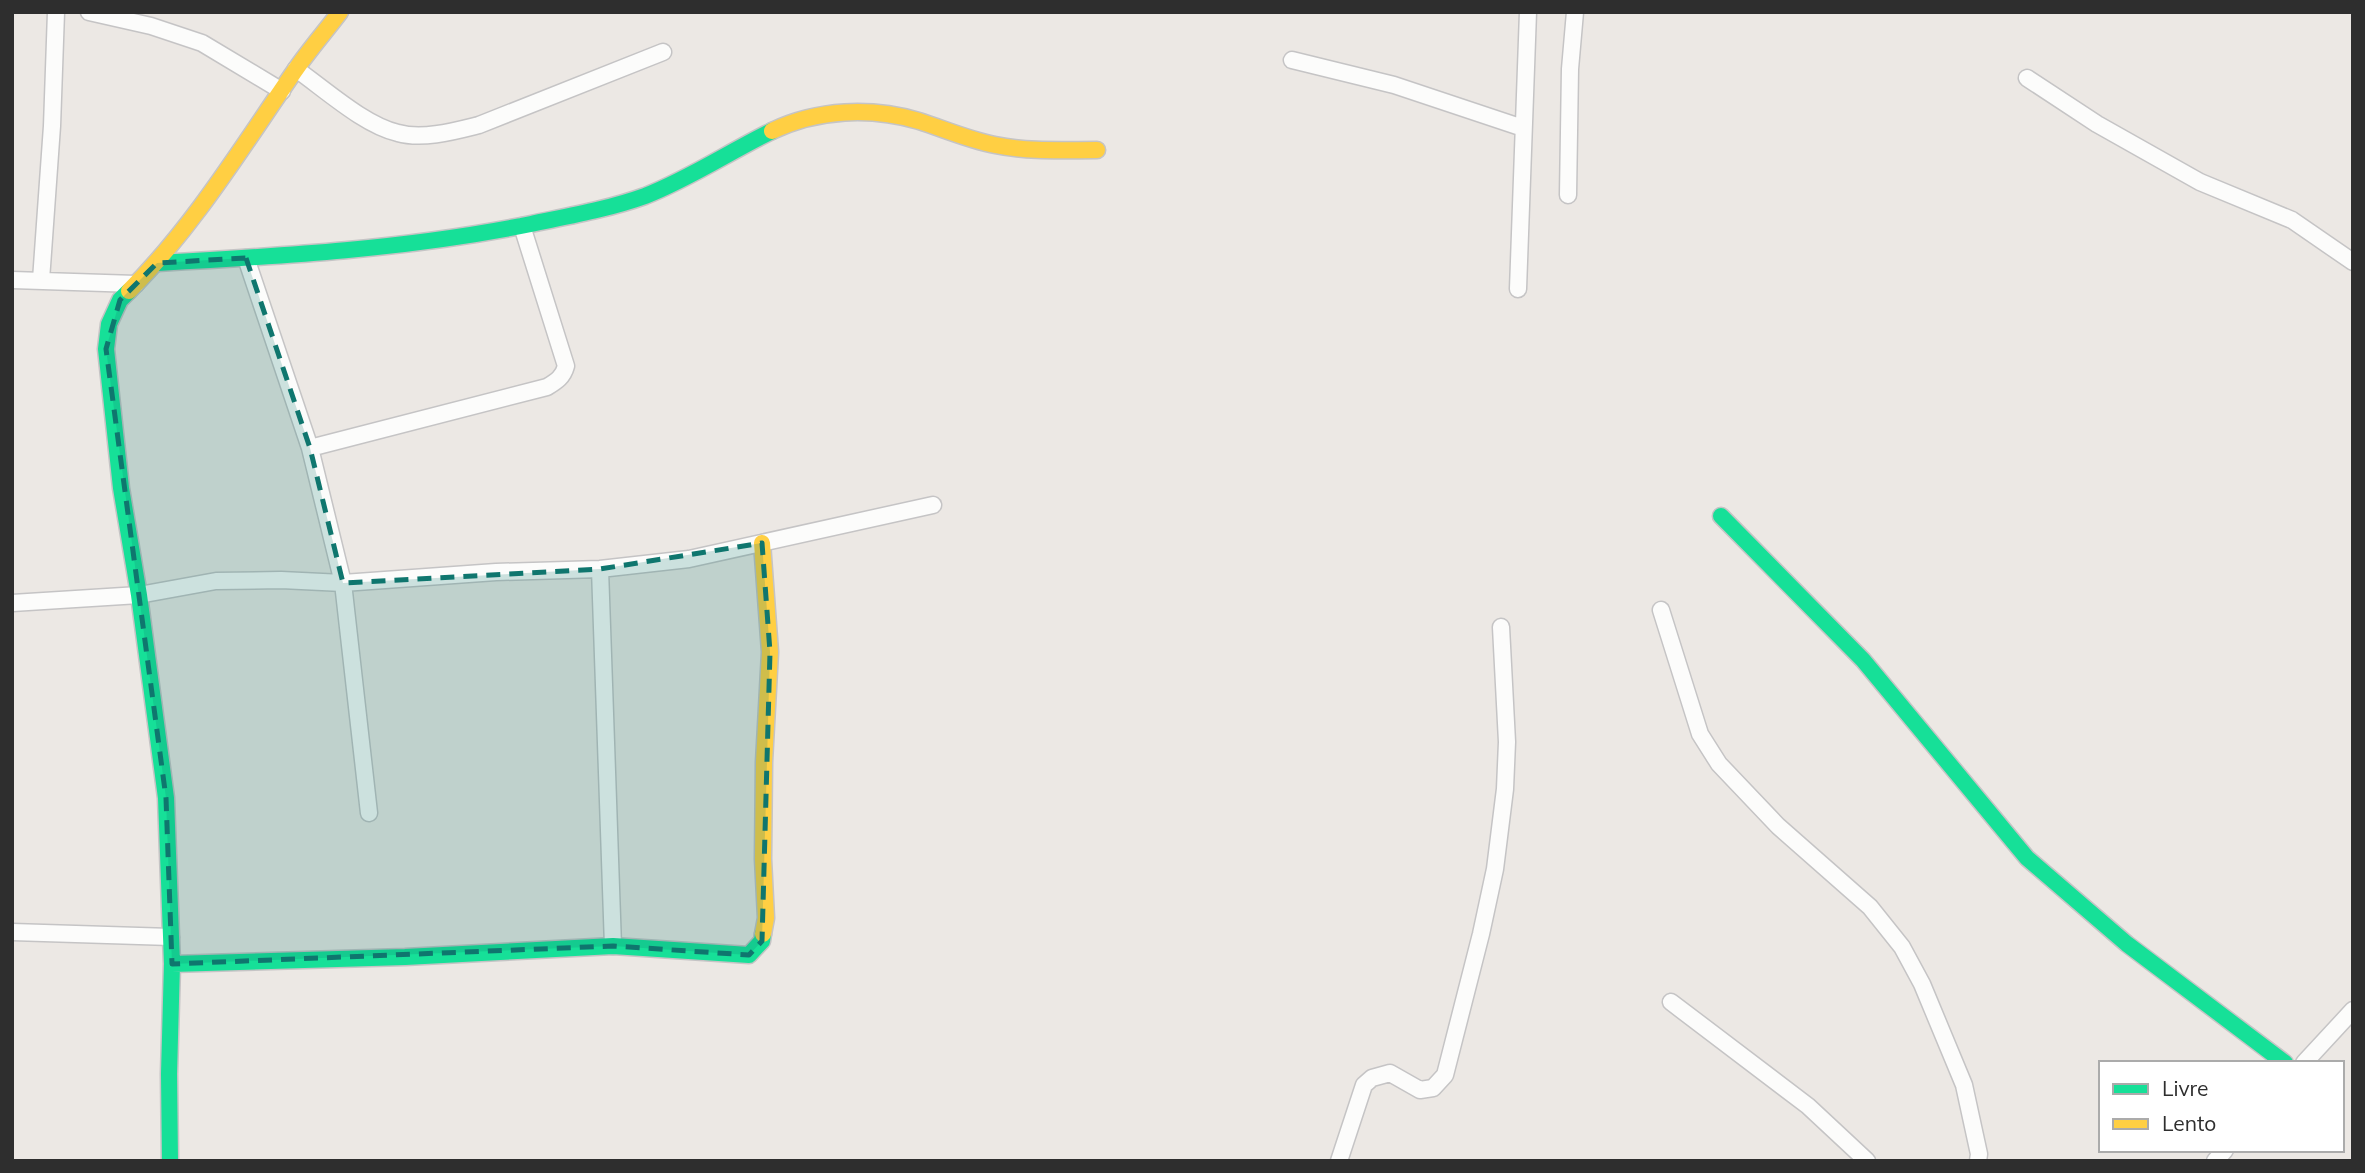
<svg xmlns="http://www.w3.org/2000/svg" width="2365" height="1173" viewBox="0 0 2365 1173" font-family="Mulish,sans-serif">
	<style>
		.lines { fill: none; stroke-linecap: round; stroke-linejoin: round }
		.street-casing { stroke: #c5c4c5; stroke-width: 19 }
		.fast-casing { stroke: #c5c4c5; stroke-width: 19 }
		.slow-casing { stroke: #c5c4c5; stroke-width: 19 }
		.street { stroke: #fcfcfb; stroke-width: 16 }
		.fast { stroke: #16e098; stroke-width: 16 }
		.slow { stroke: #ffcf43; stroke-width: 16 }
		.marked { fill: #0f766e; fill-opacity: 0.2; stroke: #0f766e; stroke-width: 5; stroke-dasharray: 14 9; stroke-linejoin: round }
	</style>
	<rect width="100%" height="100%" fill="#ece8e4"/>
	<g class="lines">
		<g class="street-casing">
			<path id="street" d="M 89,12 L 151,26 L 202,43 L 282,91
				M 1292,60 L 1394,85 L 1523,128
				M 296,69 C 326,90 364,125 398,133 C 423,140 455,131 479,125 L 663,52
				M 2027,78 L 2097,124 L 2200,182 L 2292,220 L 2353,262
				M 1568,195 L 1570,69 L 1575,12
				M 246,258 L 310,448 L 343,583 L 369,813
				M 12,280 L 136,284
				M 41,280 L 52,126 L 56,12
				M 1518,289 L 1528,12
				M 310,448 L 547,387 C 557,381 563,377 566,366 L 522,226
				M 600,569 L 613,946
				M 12,603 L 139,595 L 216,581 L 281,580 L 343,583 L 496,572 L 600,569 L 689,559 L 933,505
				M 1661,610 L 1700,734 L 1719,764 L 1778,826 L 1870,907 L 1902,947 L 1922,984 L 1964,1085 L 1979,1154 L 1978,1161
				M 12,932 L 171,937
				M 1671,1002 L 1808,1106 L 1867,1161
				M 2304,1063 L 2353,1010
				M 1339,1161 L 1364,1085 L 1372,1078 L 1390,1073 L 1420,1090 L 1433,1088 L 1445,1075 L 1481,934 L 1495,869 L 1505,789 L 1507,742 L 1501,627
				M 2215,1161 L 2225,1150"/>
		</g>
		<g class="fast-casing">
			<path id="fast" d="M 157,263 C 282,256 408,249 531,224 C 569,216 609,209 645,196 C 689,179 729,152 772,131
				M 129,291 L 120,300 L 109,324 L 106,349 L 121,488 L 139,595 L 166,798 L 172,964 L 169,1074 L 170,1161
				M 1721,516 L 1863,660 L 2027,858 L 2127,944 L 2285,1063
				M 172,964 L 405,957 L 613,946 L 749,955 L 762,941 L 763,934"/>
		</g>
		<g class="slow-casing">
			<path id="slow" d="M 772,131 C 818,109 871,107 919,121 C 944,129 969,140 995,145 C 1029,152 1063,150 1097,150
				M 129,291 C 194,226 242,147 294,72 C 308,51 325,32 340,12
				M 762,543 L 770,652 L 764,762 L 763,859 L 766,918 L 763,934"/>
		</g>
		<use href="#street" class="street"/>
		<use href="#fast" class="fast"/>
		<use href="#slow" class="slow"/>
	</g>
	<path class="marked" d="M 246,258 L 310,448 L 343,583 L 600,569 L 762,543 L 770,652 L 762,941 L 749,955 L 613,946 L 172,964 L 166,798 L 106,349 L 120,300 L 157,263 Z"/>
	<rect width="2365" height="1173" fill="none" stroke="#2e2e2e" stroke-width="28"/>
	<rect x="2099" y="1061" width="245" height="91" fill="#ffffff" stroke="#ababab" stroke-width="2"/>
	<rect x="2113" y="1084" width="35" height="10" fill="#16e098" stroke="#ababab" stroke-width="2"/>
	<text x="2162" y="1096" font-size="21" fill="#2e2e2e">Livre</text>
	<rect x="2113" y="1119" width="35" height="10" fill="#ffcf43" stroke="#ababab" stroke-width="2"/>
	<text x="2162" y="1131" font-size="21" fill="#2e2e2e">Lento</text>
</svg>
